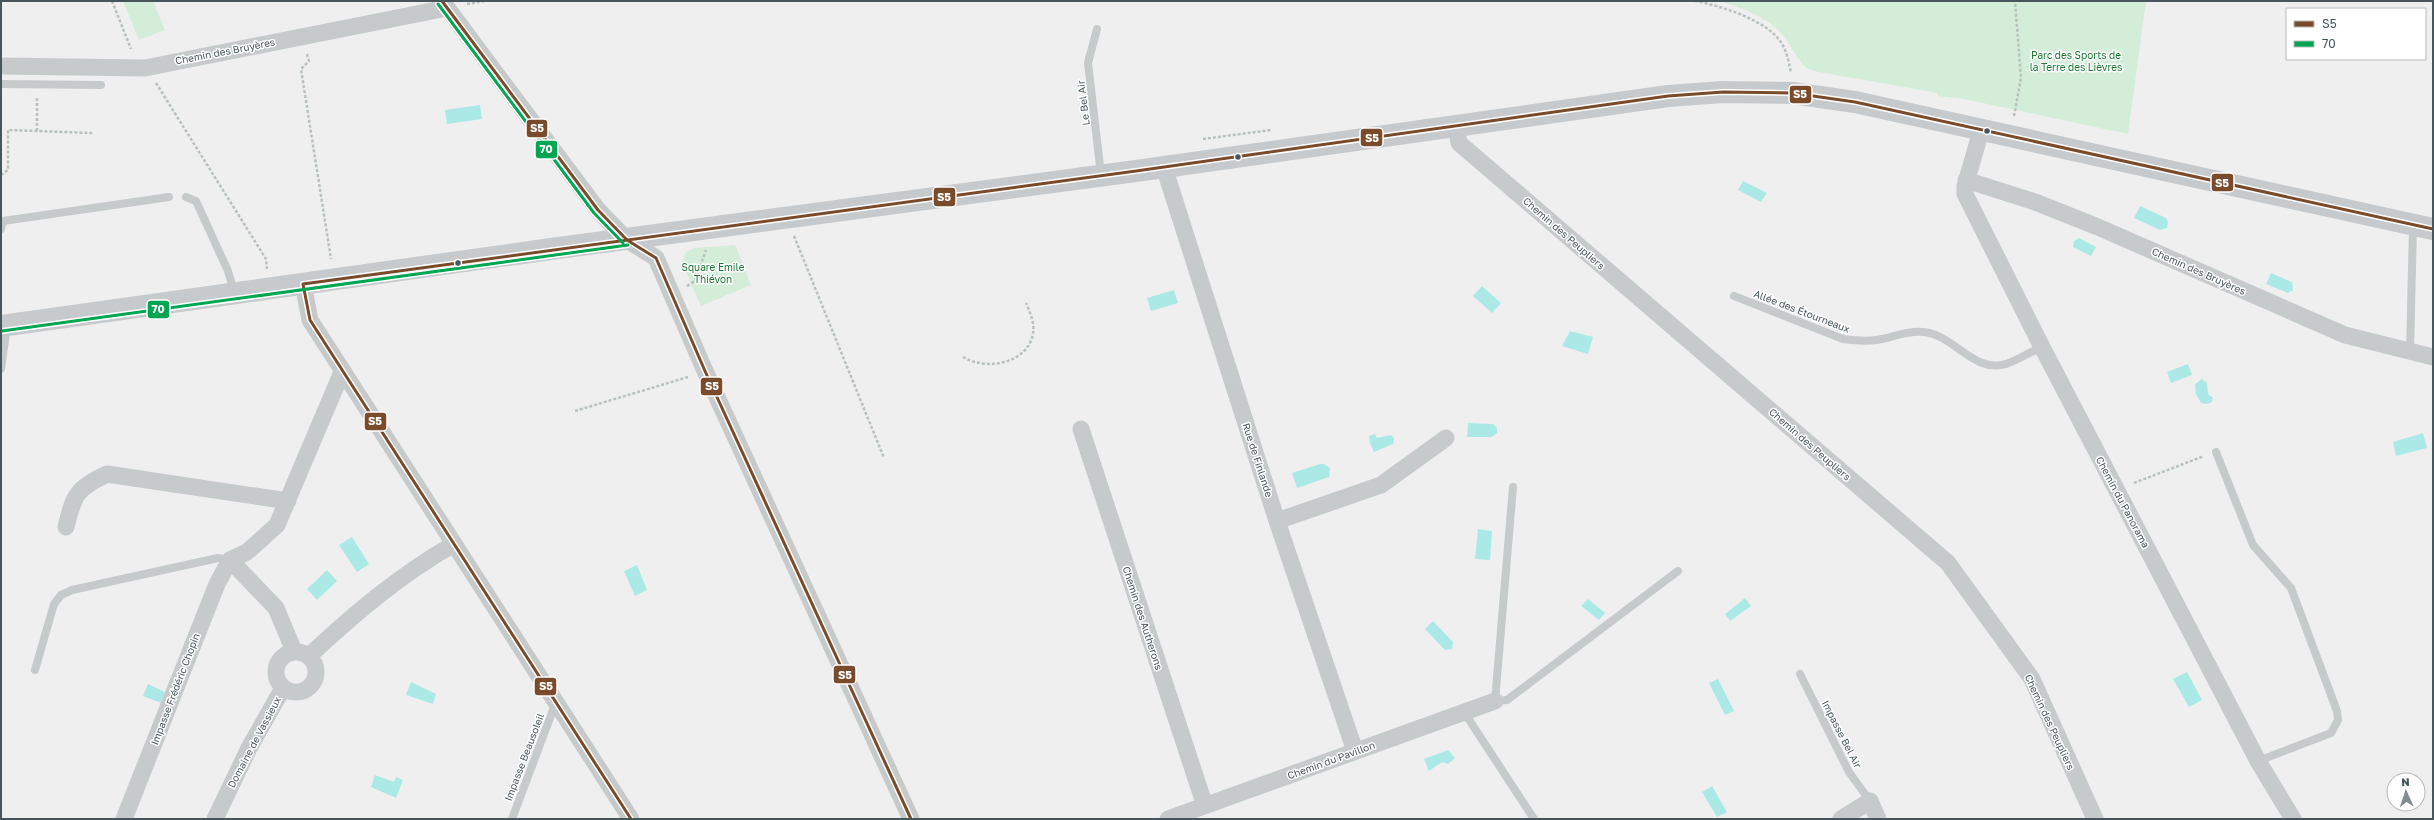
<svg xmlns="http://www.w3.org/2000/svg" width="2434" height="820" viewBox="0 0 2434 820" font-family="'Golos Text',sans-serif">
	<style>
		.green { fill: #d4edd8 }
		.water { fill: #abe9e7 }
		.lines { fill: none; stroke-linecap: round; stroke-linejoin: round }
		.path { stroke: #b7c2bc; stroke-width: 2.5; stroke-dasharray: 3 2; stroke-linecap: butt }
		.lane { stroke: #c6cacb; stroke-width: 8 }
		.street { stroke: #c6cacb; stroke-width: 17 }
		.secondary { stroke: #c7cacc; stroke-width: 22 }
		.bus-1-casing { stroke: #fff; stroke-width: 6 }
		.bus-2-casing { stroke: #fff; stroke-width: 6 }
		.bus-1 { stroke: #7a4b2a; stroke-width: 3 }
		.bus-2 { stroke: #00a651; stroke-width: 3 }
		.bus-dot { fill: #47565a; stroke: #fff; stroke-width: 1.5 }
		.labels { text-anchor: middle; stroke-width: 3; stroke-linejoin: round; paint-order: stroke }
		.street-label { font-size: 10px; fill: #47565a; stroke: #fff }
		.park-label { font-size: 10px; fill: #1c7833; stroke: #fff }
		.line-badge { stroke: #fff; stroke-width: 1.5 }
		.badge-label { font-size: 11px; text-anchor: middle; font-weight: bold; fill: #fff }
	</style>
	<rect width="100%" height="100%" fill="#f0efef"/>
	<path class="green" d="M 123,1 L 153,1 L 165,30 L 139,40 Z
		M 1719,1 L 2146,1 L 2128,134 L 1964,99 L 1938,96 L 1938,93 L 1813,71 C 1797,65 1793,46 1782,34 C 1767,17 1740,7 1719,1 Z
		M 735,245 L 751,285 L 701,306 L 682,263 L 686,252 L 694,248 Z"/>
	<path class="water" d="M 480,105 L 482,119 L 447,124 L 445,110 Z
		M 1743,181 L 1767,193 L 1761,202 L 1738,190 Z
		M 2140,206 L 2166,218 L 2168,222 L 2167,228 L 2160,230 L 2134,218 Z
		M 2079,238 L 2096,247 L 2091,256 L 2073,247 L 2074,241 Z
		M 2271,273 L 2292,282 L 2293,290 L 2288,293 L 2266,284 Z
		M 1482,286 L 1501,303 L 1492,313 L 1473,296 Z
		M 1174,290 L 1178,303 L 1151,311 L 1147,298 Z
		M 1570,331 L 1593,337 L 1588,354 L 1562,346 Z
		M 2188,364 L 2192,375 L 2171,383 L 2167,372 Z
		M 2202,379 L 2207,383 L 2208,394 L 2213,398 L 2212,402 L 2207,404 L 2201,403 L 2196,394 L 2195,384 Z
		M 1468,423 L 1493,424 L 1497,428 L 1497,433 L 1492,437 L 1467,437 Z
		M 2423,433 L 2427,448 L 2396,456 L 2393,442 Z
		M 1375,434 L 1377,438 L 1391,435 L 1394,438 L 1393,444 L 1374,452 L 1370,443 L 1369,436 Z
		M 1320,464 L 1324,464 L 1330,468 L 1329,477 L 1297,488 L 1292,473 Z
		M 1478,529 L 1492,531 L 1490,560 L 1475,559 Z
		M 352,537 L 369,564 L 357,572 L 339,545 Z
		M 637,565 L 647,590 L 635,596 L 624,571 Z
		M 327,570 L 337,581 L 317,600 L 307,589 Z
		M 1745,598 L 1751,606 L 1730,621 L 1725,614 Z
		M 1588,599 L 1605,613 L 1599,620 L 1581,606 Z
		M 1433,621 L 1453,642 L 1452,649 L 1445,650 L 1425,629 Z
		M 2187,672 L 2202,700 L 2189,707 L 2173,679 Z
		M 1718,679 L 1734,711 L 1725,715 L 1709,683 Z
		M 411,682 L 436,694 L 433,704 L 406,695 Z
		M 148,684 L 165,692 L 161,703 L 143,696 Z
		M 1448,750 L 1455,758 L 1448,764 L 1442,762 L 1429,771 L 1424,759 Z
		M 375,775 L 394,782 L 396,777 L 403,780 L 396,798 L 371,787 Z
		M 1712,786 L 1727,812 L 1717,817 L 1702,792 Z"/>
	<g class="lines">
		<path class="path" d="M 112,1 L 131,49
			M 1695,1 C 1721,6 1768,20 1782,44 C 1787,52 1789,63 1791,73
			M 467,4 L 485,1
			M 307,54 L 309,61 L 301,69 L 331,259
			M 156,83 L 266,259 L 267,269
			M 2014,116 L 2021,78 L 2015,1
			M 37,131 L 37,97
			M 1203,139 L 1271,130
			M 1,175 L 8,170 L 8,130 L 92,133
			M 794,236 L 884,458
			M 687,286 L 695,281 L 706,250
			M 963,357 C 986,371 1027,364 1033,334 C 1035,324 1030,312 1026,303
			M 575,411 L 688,377
			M 2134,483 L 2204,456"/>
		<path class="lane" d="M 1097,29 L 1088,63 L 1101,175
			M 1,84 L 101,85
			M 186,197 L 196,201 L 228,271 L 234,292
			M 1,229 L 3,221 L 169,197
			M 1734,296 L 1843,339 C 1854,340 1865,342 1876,340 C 1892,338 1907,330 1924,332 C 1954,335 1974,374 2006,364 C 2018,360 2030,352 2042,347
			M 2410,351 L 2413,226
			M 1,369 L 7,326
			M 2216,452 L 2253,545 L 2291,588 L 2337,711 L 2338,720 L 2331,733 L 2258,761
			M 1513,487 L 1495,701 L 1507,700 L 1678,571
			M 35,670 L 54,604 L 61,595 L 72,590 L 218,558 L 230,560
			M 1800,674 L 1849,772 L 1870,801
			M 1464,712 L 1534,819
			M 512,819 L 556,702"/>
		<path class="street" d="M 442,1 L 598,210 L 627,240 L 656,258 L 705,371 L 911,819
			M 1,66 L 145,68 L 447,8
			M 1456,126 L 1459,143 L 1948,563 L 2032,679 L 2095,819
			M 1981,131 L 1965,186 L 1965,194 L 2042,347 L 2258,761 L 2293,819
			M 1164,167 L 1277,521 L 1355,751
			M 1966,180 L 2035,202 L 2098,227 L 2345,335 L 2433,357
			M 303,284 L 310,320 L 631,819
			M 1081,429 L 1205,806
			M 1277,521 L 1381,485 L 1446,438
			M 66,527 C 74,494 76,489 107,474 L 288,501
			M 230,560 L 276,608 L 294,651
			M276 672a20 20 0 1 1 40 0a20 20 0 1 1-40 0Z
			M 309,656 C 355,613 400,575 454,544
			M 124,819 L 217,584 L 230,560 L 247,552 L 277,525 L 342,372
			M 215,819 L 249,748 L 283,688
			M 1168,819 L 1495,701
			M 1841,819 L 1870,801 L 1878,819"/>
		<path class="secondary" d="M 1,326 L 551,249 L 1136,171 L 1668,96 L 1723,92 L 1792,93 L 1855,102 L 2433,229"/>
		<g class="bus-1-casing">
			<path id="bus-1" d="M 442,1 L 598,210 L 627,240 L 656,258 L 705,371 L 911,819
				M 303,284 L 1136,171 L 1668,96 L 1723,92 L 1792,93 L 1855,102 L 2433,229
				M 303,284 L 310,320 L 631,819"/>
		</g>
		<g class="bus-2-casing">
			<path id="bus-2" d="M 438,4 L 594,213 L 623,243
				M 2,331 L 628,245"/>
		</g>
		<use href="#bus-1" class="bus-1"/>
		<use href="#bus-2" class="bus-2"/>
	</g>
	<g class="bus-dot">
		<circle cx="1987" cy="131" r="3.5"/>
		<circle cx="1238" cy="157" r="3.5"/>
		<circle cx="458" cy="263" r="3.5"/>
	</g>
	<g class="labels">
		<g class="street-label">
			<text transform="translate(225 51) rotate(-11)" y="4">Chemin des Bruyères</text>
			<text transform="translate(1083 103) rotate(-97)" y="4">Le Bel Air</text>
			<text transform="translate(1564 233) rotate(41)" y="4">Chemin des Peupliers</text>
			<text transform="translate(2199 271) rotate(24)" y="4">Chemin des Bruyères</text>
			<text transform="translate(1802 311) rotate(21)" y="4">Allée des Étourneaux</text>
			<text transform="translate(1810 444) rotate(41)" y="4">Chemin des Peupliers</text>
			<text transform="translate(1258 460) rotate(72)" y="4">Rue de Finlande</text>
			<text transform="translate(2123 502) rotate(62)" y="4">Chemin du Panorama</text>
			<text transform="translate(1143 618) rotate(72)" y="4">Chemin des Autherons</text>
			<text transform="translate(175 689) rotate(-69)" y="4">Impasse Frédéric Chopin</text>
			<text transform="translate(2050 722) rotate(65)" y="4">Chemin des Peupliers</text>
			<text transform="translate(1842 734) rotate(63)" y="4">Impasse Bel Air</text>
			<text transform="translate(254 742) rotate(-62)" y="4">Domaine de Vassieux</text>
			<text transform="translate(524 757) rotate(-69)" y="4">Impasse Beausoleil</text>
			<text transform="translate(1331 760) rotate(-20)" y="4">Chemin du Pavillon</text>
		</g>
		<g class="park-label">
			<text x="2076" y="59">Parc des Sports de<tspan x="2076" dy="12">la Terre des Lièvres</tspan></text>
			<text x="713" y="271">Square Emile<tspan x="713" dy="12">Thiévon</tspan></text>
		</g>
	</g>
	<g class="line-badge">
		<rect x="1789" y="85" width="23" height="19" rx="4" fill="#7a4b2a"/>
		<rect x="526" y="119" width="22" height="19" rx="4" fill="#7a4b2a"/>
		<rect x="1360" y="128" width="23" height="19" rx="4" fill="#7a4b2a"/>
		<rect x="535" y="140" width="23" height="19" rx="4" fill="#00a651"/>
		<rect x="2211" y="173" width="23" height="19" rx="4" fill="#7a4b2a"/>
		<rect x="933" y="187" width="23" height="20" rx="4" fill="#7a4b2a"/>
		<rect x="147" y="300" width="23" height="19" rx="4" fill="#00a651"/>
		<rect x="700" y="377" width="23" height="19" rx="4" fill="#7a4b2a"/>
		<rect x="364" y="412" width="23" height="19" rx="4" fill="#7a4b2a"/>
		<rect x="833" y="665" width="23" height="19" rx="4" fill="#7a4b2a"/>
		<rect x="534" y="677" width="23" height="19" rx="4" fill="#7a4b2a"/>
	</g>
	<g class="badge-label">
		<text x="1800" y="98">S5</text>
		<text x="537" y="132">S5</text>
		<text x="1372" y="142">S5</text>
		<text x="546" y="153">70</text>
		<text x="2222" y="187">S5</text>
		<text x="944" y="201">S5</text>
		<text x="158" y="313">70</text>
		<text x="712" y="390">S5</text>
		<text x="375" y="425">S5</text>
		<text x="845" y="679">S5</text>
		<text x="546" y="690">S5</text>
	</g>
	<rect width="2434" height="820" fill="none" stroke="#47565a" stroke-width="4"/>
	<rect x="2286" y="8" width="140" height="52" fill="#ffffff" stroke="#b5bbbd"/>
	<rect x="2294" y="21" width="20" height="6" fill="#7a4b2a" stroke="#b5bbbd"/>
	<text x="2322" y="28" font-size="12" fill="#47565a">S5</text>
	<rect x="2294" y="41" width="20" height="6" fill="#00a651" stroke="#b5bbbd"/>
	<text x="2322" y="48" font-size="12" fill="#47565a">70</text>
	<g transform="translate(2406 792) rotate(357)"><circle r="19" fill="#ffffff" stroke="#b5bbbd"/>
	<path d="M0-3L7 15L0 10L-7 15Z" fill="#828c8e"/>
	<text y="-6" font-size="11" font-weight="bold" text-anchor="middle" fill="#47565a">N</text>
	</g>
</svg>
